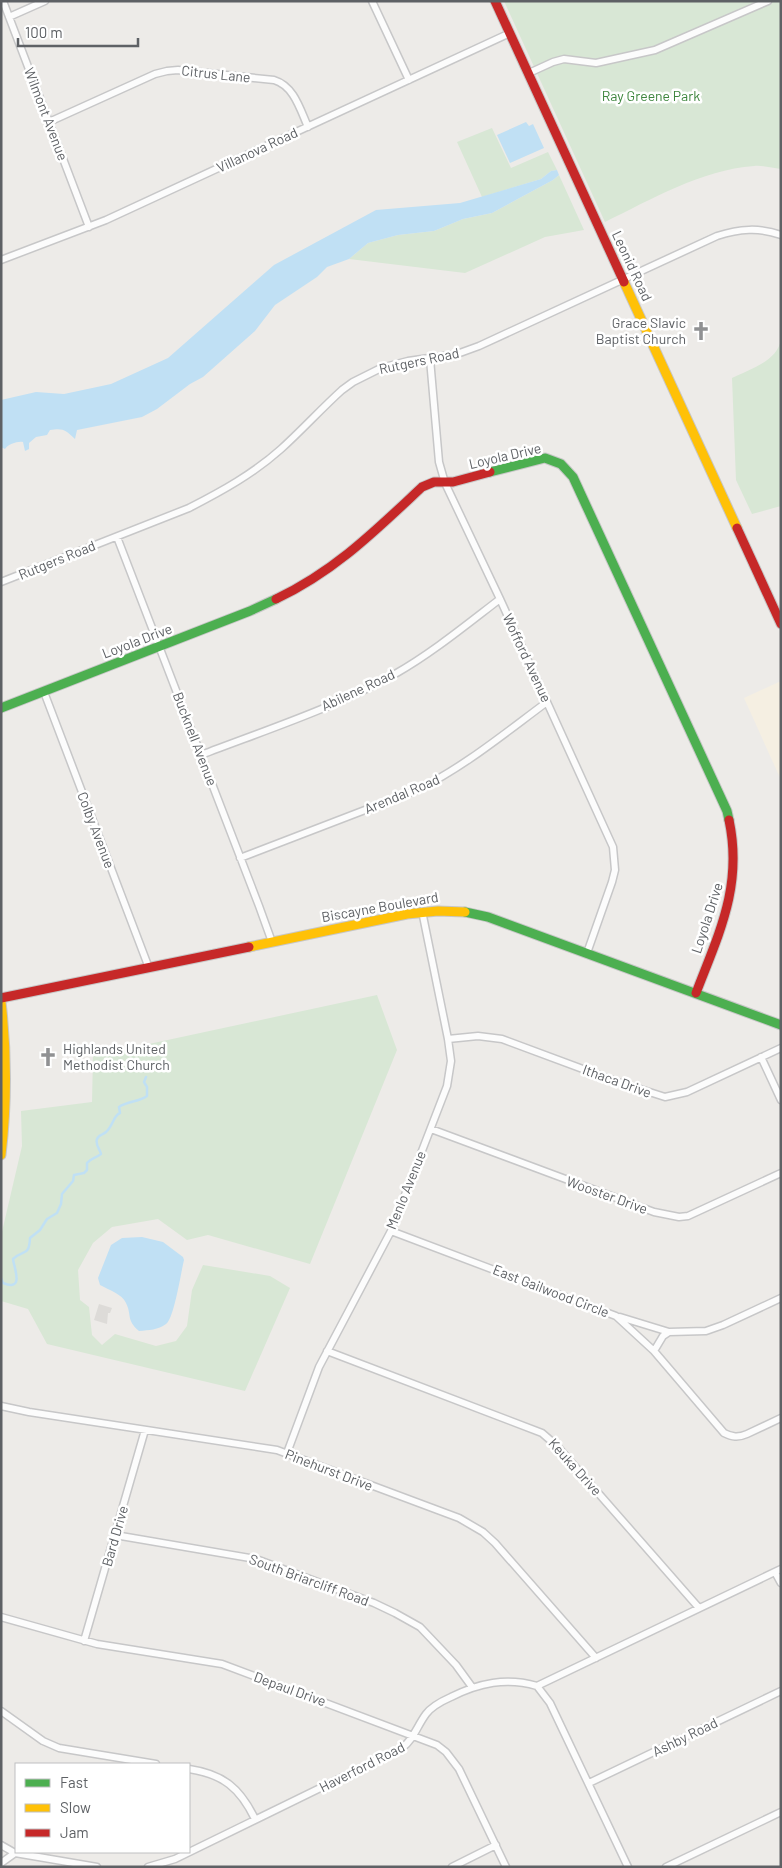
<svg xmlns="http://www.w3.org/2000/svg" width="782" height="1868" viewBox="0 0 782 1868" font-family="Barlow,sans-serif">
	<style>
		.commercial { fill: #f5efe2 }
		.industrial { fill: #dddbd8 }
		.green { fill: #d8e7d5 }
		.water { fill: #c0e0f4 }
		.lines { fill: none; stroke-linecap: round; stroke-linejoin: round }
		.stream { stroke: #c0e0f4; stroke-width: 2.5 }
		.street-casing { stroke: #c7c7c8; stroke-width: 9 }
		.fast-casing { stroke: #c7c7c7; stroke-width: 11 }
		.slow-casing { stroke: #c7c7c7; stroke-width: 11 }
		.jam-casing { stroke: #c7c7c7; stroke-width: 11 }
		.street { stroke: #fcfcfc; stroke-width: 6 }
		.fast { stroke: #4caf50; stroke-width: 9 }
		.slow { stroke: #ffc107; stroke-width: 9 }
		.jam { stroke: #c62828; stroke-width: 9 }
		.labels { text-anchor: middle; stroke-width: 5; stroke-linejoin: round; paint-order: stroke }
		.street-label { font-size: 14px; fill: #5e6165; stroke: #fff }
		.park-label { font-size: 14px; fill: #3d853d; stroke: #fff }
		.poi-label { font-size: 14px; fill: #5e6165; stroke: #fff; text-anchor: end }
	</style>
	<rect width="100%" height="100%" fill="#edebe8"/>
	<path class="commercial" d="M 781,681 L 781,780 L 744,698 Z"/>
	<path class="industrial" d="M 99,1304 L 112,1308 L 110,1313 L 108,1313 L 107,1324 L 94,1320 Z"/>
	<path class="green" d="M 504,1 L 781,1 L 781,169 C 772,168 762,165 754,166 C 701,170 652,199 605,222 Z
		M 492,128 L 511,168 L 548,152 L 557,170 L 551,171 L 541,179 L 482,197 L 457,142 Z
		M 559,175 L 584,230 L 545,237 L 465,273 L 349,259 L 368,243 L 398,235 L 434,231 L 463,219 L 492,213 L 553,180 Z
		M 781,339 L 781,506 L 752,514 L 736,480 L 732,378 C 750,369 778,361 781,339 Z
		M 377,995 L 397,1050 L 310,1264 L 208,1235 L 187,1240 L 158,1219 L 112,1227 L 93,1243 L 78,1270 L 80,1300 L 89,1307 L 92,1335 L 102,1345 L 115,1334 L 156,1346 L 176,1341 L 187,1326 L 192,1290 L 203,1265 L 270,1276 L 290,1288 L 245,1391 L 47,1344 L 28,1309 L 1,1301 L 1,1236 L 22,1146 L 21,1111 L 92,1102 L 93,1056 Z"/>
	<path class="water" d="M 526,122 L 529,126 L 533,124 L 544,148 L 510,163 L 497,135 Z
		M 557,170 L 559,175 L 553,180 L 492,213 L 463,219 L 434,231 L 398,235 L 368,243 L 349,259 L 327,267 L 317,277 L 275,305 L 255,331 L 203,377 L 190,384 L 157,409 L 142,417 L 77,430 L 75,439 C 65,430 64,428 50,430 L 47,435 L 36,437 L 29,443 L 29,449 L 25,451 L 23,442 C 18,441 8,444 5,449 L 1,447 L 1,400 L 36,392 L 64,394 L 111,384 L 168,358 L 274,265 L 376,210 L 460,203 L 541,179 L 551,171 Z
		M 142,1237 L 163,1242 L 183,1257 L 184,1260 C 181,1272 174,1319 166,1324 C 158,1330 149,1330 139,1331 C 126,1320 132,1315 126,1303 C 122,1294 109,1290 100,1285 L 98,1278 L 111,1245 L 122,1238 Z"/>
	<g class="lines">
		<path class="stream" d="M 1,1278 L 3,1283 C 25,1292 14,1268 13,1259 C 24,1249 29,1257 30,1238 L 40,1230 L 47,1219 L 57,1213 L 61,1204 L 62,1194 L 73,1181 L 74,1175 L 84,1173 L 87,1170 L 87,1163 C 91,1158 96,1158 101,1154 C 100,1149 95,1145 97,1139 C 99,1134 103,1135 106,1132 C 113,1126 113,1116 120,1113 L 119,1107 C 128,1101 139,1102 147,1096 L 147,1087 L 144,1082 L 146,1077"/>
		<g class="street-casing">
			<path id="street" d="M 3,1 L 89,227
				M 372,1 L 409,80
				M 9,17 L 45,1
				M 529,73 L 553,62 L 564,59 L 596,63 L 655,50 L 768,1
				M 49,122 L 155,74 L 167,71 L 178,70 L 274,80 C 294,86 300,109 308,127
				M 1,260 L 106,220 L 510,33
				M 430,359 L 439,462 L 445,483 L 500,599 L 613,847 L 615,870 L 612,882 L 587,953
				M 117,537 L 259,906 L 272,942
				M 1,582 L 189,508 C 222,491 253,474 281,449 C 302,430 321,409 342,390 L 353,382 L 381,368 L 408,361 L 457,354 L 479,346 L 717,236 C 739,229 759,227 781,235
				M 44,692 L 149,968
				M 201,755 C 266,730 334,708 395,674 C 432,653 466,625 500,599
				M 240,858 L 417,790 C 464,767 505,733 547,702
				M 448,1039 L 478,1036 L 502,1039 L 615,1081 L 665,1097 L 687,1092 L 781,1048
				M 761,1057 L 781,1100
				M 431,1129 L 654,1212 L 679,1217 L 688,1216 L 781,1173
				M 391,1231 L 616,1316 L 654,1351 L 724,1433 C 732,1437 738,1438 747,1434 L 781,1418
				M 620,1317 L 669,1332
				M 327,1351 L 542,1433 L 557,1446 L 699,1608
				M 654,1351 L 663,1336 L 669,1332 L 706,1331 L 723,1325 L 781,1298
				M 1,1406 L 29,1412 L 277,1450 L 459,1518 L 483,1532 L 495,1543 L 596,1658
				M 287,1453 L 319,1367 L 391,1231 L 447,1086 L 451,1061 L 448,1039 L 422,911
				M 115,1535 L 256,1559 L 374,1603 L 395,1613 L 420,1627 L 456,1665 L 472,1687
				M 775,1572 L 781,1583
				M 1,1617 L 97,1644 L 222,1664 L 437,1745 L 446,1752 L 459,1769 L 506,1867
				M 84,1641 L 145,1430
				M 537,1686 L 550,1703 L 628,1867
				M 1,1711 L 43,1741 L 59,1748 L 156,1764
				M 189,1769 C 223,1774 240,1788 255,1819
				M 589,1783 L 781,1691
				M 1,1845 L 15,1853 L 97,1867
				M 1,1863 L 15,1853
				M 148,1867 L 175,1859 L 402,1748 C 414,1739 417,1726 426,1714 C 432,1706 442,1701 451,1697 C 479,1683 506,1677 537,1686 L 781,1569
				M 452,1867 L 496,1845
				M 666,1867 L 781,1812"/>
		</g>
		<g class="fast-casing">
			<path id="fast" d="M 490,472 L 545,458 L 561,464 L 573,477 L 727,811 L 729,820
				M 1,708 L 250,611 L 276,599
				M 465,912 L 488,917 L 781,1025"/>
		</g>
		<g class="slow-casing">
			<path id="slow" d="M 624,282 L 737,528
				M 249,947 L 407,914 L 438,911 L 465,912
				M 1,1002 C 7,1053 7,1104 1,1155"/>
		</g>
		<g class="jam-casing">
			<path id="jam" d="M 495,1 L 624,282
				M 737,528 L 781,624
				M 276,599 C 335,571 375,531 422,487 L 434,482 L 453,482 L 490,472
				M 696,993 C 719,933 743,886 729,820
				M 1,998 L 249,947"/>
		</g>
		<use href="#street" class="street"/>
		<use href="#fast" class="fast"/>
		<use href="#slow" class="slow"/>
		<use href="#jam" class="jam"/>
	</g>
	<defs>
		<g id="church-bare" transform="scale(1.5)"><path d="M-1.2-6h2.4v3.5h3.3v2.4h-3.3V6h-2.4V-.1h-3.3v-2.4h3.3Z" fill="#909193" stroke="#fff" stroke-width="2.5" paint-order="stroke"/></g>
	</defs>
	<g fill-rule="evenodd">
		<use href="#church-bare" x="701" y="331"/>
		<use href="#church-bare" x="48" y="1057"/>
	</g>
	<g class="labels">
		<g class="street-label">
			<text transform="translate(216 74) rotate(6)" y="5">Citrus Lane</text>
			<text transform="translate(46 114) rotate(69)" y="5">Wilmont Avenue</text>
			<text transform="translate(257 150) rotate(-25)" y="5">Villanova Road</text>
			<text transform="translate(632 266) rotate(65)" y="5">Leonid Road</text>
			<text transform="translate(419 361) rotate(-12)" y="5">Rutgers Road</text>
			<text transform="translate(505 456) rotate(-13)" y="5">Loyola Drive</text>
			<text transform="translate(57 560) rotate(-22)" y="5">Rutgers Road</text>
			<text transform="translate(137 641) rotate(-21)" y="5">Loyola Drive</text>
			<text transform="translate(527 658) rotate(65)" y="5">Wofford Avenue</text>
			<text transform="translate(358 690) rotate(-25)" y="5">Abilene Road</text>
			<text transform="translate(195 739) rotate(69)" y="5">Bucknell Avenue</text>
			<text transform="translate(402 794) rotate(-23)" y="5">Arendal Road</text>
			<text transform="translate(96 830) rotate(69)" y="5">Colby Avenue</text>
			<text transform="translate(380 907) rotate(-10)" y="5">Biscayne Boulevard</text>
			<text transform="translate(707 918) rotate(-72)" y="5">Loyola Drive</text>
			<text transform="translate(617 1081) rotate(20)" y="5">Ithaca Drive</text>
			<text transform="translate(406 1190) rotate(-68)" y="5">Menlo Avenue</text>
			<text transform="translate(607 1195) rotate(20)" y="5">Wooster Drive</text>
			<text transform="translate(551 1291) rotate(21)" y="5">East Gailwood Circle</text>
			<text transform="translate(575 1467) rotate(48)" y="5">Keuka Drive</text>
			<text transform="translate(329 1470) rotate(21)" y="5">Pinehurst Drive</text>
			<text transform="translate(115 1536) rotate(-74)" y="5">Bard Drive</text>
			<text transform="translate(309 1580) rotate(20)" y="5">South Briarcliff Road</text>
			<text transform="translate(290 1689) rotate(20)" y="5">Depaul Drive</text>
			<text transform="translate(685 1737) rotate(-26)" y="5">Ashby Road</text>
			<text transform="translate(362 1767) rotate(-27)" y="5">Haverford Road</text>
		</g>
		<g class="park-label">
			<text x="651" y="101">Ray Greene Park</text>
		</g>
		<g class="poi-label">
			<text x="686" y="328">Grace Slavic<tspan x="686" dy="16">Baptist Church</tspan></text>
			<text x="63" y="1054" text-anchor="start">Highlands United<tspan x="63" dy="16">Methodist Church</tspan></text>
		</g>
	</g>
	<rect width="782" height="1868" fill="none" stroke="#5e6165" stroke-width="5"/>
	<rect x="15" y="1763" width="175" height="90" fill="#ffffff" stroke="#bfc0c1"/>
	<rect x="25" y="1779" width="25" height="8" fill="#4caf50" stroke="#bfc0c1"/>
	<text x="60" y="1788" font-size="15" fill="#5e6165">Fast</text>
	<rect x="25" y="1804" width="25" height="8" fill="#ffc107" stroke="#bfc0c1"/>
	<text x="60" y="1813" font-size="15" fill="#5e6165">Slow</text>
	<rect x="25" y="1829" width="25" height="8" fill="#c62828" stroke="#bfc0c1"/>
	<text x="60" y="1838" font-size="15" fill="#5e6165">Jam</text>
	<path d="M18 38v8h120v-8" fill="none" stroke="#5e6165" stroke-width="2.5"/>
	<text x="25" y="38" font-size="15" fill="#5e6165" stroke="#ffffff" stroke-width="4" paint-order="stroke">100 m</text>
</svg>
